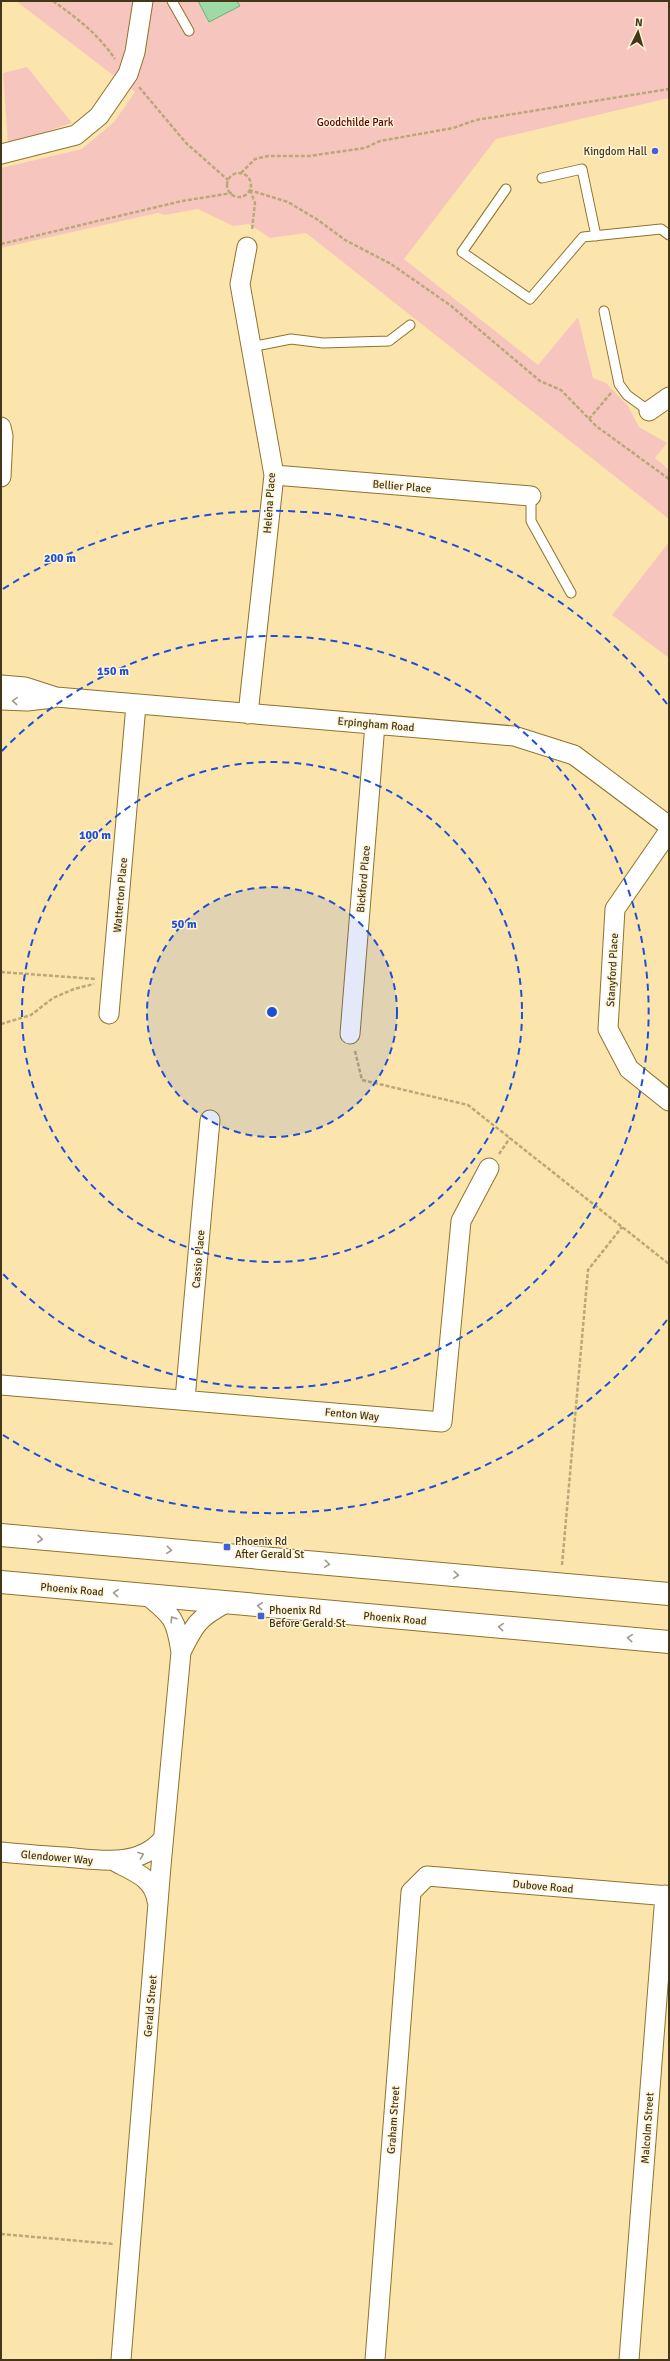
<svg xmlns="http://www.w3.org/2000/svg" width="670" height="2361" viewBox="0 0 670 2361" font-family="Signika,sans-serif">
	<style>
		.green { fill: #f6c6be }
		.building { fill: #9edaa6; stroke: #73ad7b }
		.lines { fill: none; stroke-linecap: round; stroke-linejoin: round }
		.service-casing { stroke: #8e732c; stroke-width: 11 }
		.minor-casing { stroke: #8e732c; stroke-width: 21 }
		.primary-casing { stroke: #8e732c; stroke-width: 24 }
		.path { stroke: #bba879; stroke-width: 2.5; stroke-dasharray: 4 2; stroke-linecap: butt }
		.service { stroke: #fff; stroke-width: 9 }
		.minor { stroke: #fff; stroke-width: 19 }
		.primary { stroke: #fff; stroke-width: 22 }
		.oneway { stroke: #a19b8c }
		.ring { fill: none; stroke: #1d4ed8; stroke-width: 2; stroke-dasharray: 7 5 }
		.poi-dot { fill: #4261d4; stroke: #fff3d8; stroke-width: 1.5 }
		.labels { text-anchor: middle; stroke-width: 3; stroke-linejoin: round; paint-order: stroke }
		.park-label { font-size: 11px; fill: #570103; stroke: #fff3d8 }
		.poi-label { font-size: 11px; fill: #43371a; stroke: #fff3d8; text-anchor: start }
		.street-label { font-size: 11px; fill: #43371a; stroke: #fff3d8 }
		.centre { fill: #1d4ed8; stroke: #fff3d8; stroke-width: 2 }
		.ring-label { font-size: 12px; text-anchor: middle; font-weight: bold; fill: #1d4ed8; stroke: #fff3d8; stroke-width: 3; stroke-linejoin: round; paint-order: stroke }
	</style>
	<rect width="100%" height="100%" fill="#fce5ad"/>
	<path class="green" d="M 16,1 L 669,1 L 669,98 L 496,139 L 404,259 L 538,365 L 578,317 L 593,378 L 606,383 L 628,406 L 639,427 L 667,443 L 655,458 L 669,470 L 669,519 L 306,233 L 270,238 L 249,224 L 233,226 L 198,209 L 165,215 L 158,213 L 1,248 L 1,168 L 82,149 L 114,122 L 135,92 Z
		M 27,67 L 72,123 L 8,144 L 3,73 Z
		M 669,542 L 669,658 L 612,615 Z"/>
	<path class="building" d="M 198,1 L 237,1 L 240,6 L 209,22 Z"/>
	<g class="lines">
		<g class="service-casing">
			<path id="service" d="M 172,1 L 189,31
				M 542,178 L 582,169 L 596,236
				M 506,189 L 462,252 L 530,299 L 583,237 L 661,229 L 669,235
				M 604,311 L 619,384 L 627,395 L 649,411
				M 251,347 L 291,339 L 323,343 L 389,341 L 410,325
				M 531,496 L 531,521 L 571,593"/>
		</g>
		<g class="minor-casing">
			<path id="minor" d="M 1,154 L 76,135 L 99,116 L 128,74 L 135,52 L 143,1
				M 247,247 L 240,284 L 274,475 L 248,714
				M 649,411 L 669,397
				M 1,427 L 3,436 L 1,477
				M 274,475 L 531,496
				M 1,685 L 25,687 L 56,697 L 514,736 L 574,755 L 669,826
				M 1,700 L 27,701 L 53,698
				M 669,831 L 615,909 L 608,1029 L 629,1069 L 669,1101
				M 109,1014 L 136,705
				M 350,1034 L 375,724
				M 1,1385 L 442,1422 L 461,1221 L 489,1168
				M 185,1399 L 210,1120
				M 181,1652 C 195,1624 198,1618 226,1603
				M 1,1852 C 22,1854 44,1856 65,1857 C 99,1860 139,1868 163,1839
				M 114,1861 C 132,1871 154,1877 157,1901
				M 121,2360 L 161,1866 L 181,1652 C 176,1619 173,1616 147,1595
				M 375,2360 L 411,1892 L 427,1876 L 669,1896
				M 629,2360 L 665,1895"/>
		</g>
		<g class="primary-casing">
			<path id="primary" d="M 1,1535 L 669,1594
				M 1,1582 L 669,1642"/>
		</g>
		<path class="path" d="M 53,1 C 77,18 98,34 115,59
			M 139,87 L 186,143 L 228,180
			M 241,173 L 255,159 L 268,156 L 309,156 L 365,148 L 380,141 L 453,128 L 476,120 L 669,89
			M227 185a12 12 0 1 1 24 0a12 12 0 1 1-24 0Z
			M 249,190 L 288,202 L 318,220 L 345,240 L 391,264 L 450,305 L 540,381 L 561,390 L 596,426 L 669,479
			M 250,190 L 255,203 L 252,230
			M 1,244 L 182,201 L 232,193
			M 589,419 L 611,393
			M 1,972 L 96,979
			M 1,1024 L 31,1015 L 53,998 L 74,989 L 94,984
			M 355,1051 L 362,1080 L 468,1105 L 669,1264
			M 499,1154 L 510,1138
			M 562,1565 L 588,1270 L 622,1227
			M 1,2234 L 114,2244"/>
		<use href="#service" class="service"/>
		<use href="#minor" class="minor"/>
		<use href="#primary" class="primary"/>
	</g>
	<defs><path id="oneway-chevron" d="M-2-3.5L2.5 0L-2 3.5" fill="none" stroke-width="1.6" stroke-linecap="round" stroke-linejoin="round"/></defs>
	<g class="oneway">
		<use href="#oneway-chevron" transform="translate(15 701) rotate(-177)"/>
		<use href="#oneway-chevron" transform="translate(40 1539) rotate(5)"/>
		<use href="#oneway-chevron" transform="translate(169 1550) rotate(5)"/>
		<use href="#oneway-chevron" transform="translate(327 1564) rotate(5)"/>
		<use href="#oneway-chevron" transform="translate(456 1575) rotate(5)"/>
		<use href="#oneway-chevron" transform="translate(116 1593) rotate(-175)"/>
		<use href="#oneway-chevron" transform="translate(260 1606) rotate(-175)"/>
		<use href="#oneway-chevron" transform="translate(173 1619) rotate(-123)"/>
		<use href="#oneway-chevron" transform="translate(501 1627) rotate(-175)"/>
		<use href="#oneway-chevron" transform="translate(630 1638) rotate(-175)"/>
		<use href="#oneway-chevron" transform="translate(141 1855) rotate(-21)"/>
	</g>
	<circle cx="272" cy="1012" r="125" fill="#1d4ed8" fill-opacity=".12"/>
	<g class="ring">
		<circle cx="272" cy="1012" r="125"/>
		<circle cx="272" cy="1012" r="250"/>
		<path d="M2 751A376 376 0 1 1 2 1273"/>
		<path d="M667 1320A501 501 0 0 1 3 1435M3 589A501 501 0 0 1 667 704"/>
	</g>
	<g class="poi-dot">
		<circle cx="655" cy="151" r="4"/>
		<rect x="223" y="1543" width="8" height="8" rx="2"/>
		<rect x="257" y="1612" width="8" height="8" rx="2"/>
	</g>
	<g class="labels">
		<g class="park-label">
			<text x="355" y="126">Goodchilde Park</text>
		</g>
		<g class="poi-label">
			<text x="647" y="155" text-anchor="end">Kingdom Hall</text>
			<text x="235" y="1545">Phoenix Rd<tspan x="235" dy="13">After Gerald St</tspan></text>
			<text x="269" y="1614">Phoenix Rd<tspan x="269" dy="13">Before Gerald St</tspan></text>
		</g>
		<g class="street-label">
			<text transform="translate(402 486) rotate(5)" y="4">Bellier Place</text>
			<text transform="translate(269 503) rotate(-86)" y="4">Helena Place</text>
			<text transform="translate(376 724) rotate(5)" y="4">Erpingham Road</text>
			<text transform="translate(363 879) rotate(-85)" y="4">Bickford Place</text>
			<text transform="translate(120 895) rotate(-85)" y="4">Watterton Place</text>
			<text transform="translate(612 970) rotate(-87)" y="4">Stanyford Place</text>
			<text transform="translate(198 1259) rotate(-85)" y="4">Cassio Place</text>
			<text transform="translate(352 1414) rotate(5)" y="4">Fenton Way</text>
			<text transform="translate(72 1589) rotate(5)" y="4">Phoenix Road</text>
			<text transform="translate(395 1618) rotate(5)" y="4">Phoenix Road</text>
			<text transform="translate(57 1857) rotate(5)" y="4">Glendower Way</text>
			<text transform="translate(543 1886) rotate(5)" y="4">Dubove Road</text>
			<text transform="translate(150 2006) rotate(-85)" y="4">Gerald Street</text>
			<text transform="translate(393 2120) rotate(-86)" y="4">Graham Street</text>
			<text transform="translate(647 2128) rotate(-86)" y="4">Malcolm Street</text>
		</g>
	</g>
	<circle cx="272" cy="1012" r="6" class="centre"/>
	<g class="ring-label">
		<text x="60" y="562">200 m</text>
		<text x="113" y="675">150 m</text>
		<text x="95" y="839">100 m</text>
		<text x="184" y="928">50 m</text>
	</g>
	<rect width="670" height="2361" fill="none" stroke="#43371a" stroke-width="4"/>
	<g transform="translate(638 32) rotate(5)" stroke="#fff3d8" stroke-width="3" paint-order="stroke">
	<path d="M0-3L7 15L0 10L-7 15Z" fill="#43371a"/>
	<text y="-6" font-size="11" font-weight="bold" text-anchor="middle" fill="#43371a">N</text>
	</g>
</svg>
